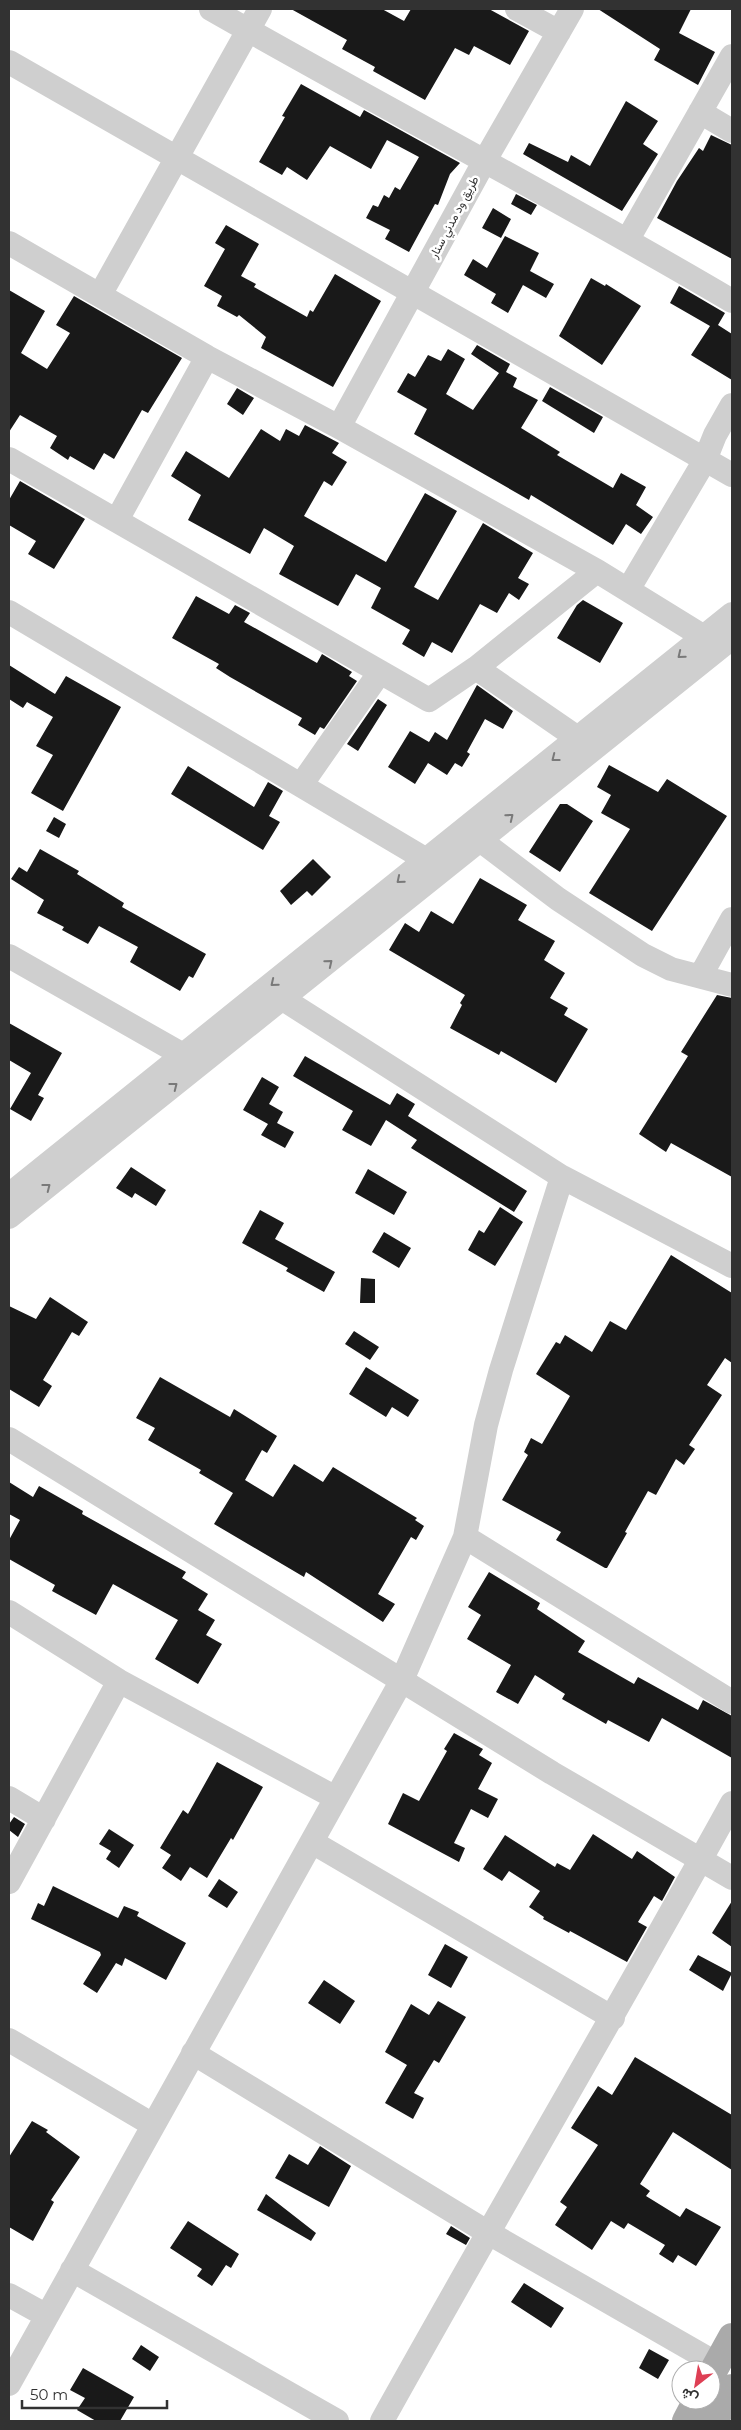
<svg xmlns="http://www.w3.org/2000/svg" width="741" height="2430" viewBox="0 0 741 2430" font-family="Montserrat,Vazirmatn,sans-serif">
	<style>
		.building { fill: #191919 }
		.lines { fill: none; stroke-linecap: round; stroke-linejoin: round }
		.minor { stroke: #cfcfcf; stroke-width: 24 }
		.major { stroke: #aaa; stroke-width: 28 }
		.oneway { stroke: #797979 }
		.labels { text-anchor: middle; stroke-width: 5; stroke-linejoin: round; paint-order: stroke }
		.street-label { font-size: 12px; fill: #323232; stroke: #fff }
	</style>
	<rect width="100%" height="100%" fill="#fff"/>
	<path class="building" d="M 291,9 L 382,9 L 404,21 L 411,9 L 489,9 L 529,31 L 510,65 L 474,46 L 469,55 L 455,48 L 425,100 L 373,71 L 375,67 L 342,49 L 347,40 Z
		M 598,9 L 691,9 L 679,33 L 715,52 L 698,85 L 654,60 L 660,49 Z
		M 301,84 L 360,117 L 364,110 L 460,163 L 450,174 L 438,205 L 435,204 L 409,252 L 385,239 L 390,230 L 366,218 L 373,205 L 378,207 L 384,195 L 389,198 L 395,187 L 400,190 L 419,157 L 387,140 L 371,169 L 330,146 L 307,180 L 287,167 L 282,175 L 259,162 L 285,117 L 282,116 Z
		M 626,101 L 658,121 L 643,144 L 658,154 L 622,211 L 523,154 L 529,143 L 568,162 L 571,155 L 590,166 Z
		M 711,135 L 732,145 L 732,259 L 657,218 L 677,181 L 699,148 L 703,151 Z
		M 516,194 L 537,205 L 531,215 L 511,204 Z
		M 493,208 L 511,219 L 501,238 L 482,228 Z
		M 226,225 L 259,244 L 241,276 L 256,284 L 254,287 L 307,317 L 310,310 L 313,312 L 335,274 L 381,301 L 333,387 L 261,348 L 266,337 L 239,315 L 237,317 L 217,306 L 222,296 L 204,286 L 225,249 L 215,243 Z
		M 505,236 L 539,253 L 530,271 L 554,284 L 546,298 L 523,285 L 508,313 L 491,303 L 496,294 L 464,275 L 473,259 L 487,268 Z
		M 591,278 L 605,286 L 606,284 L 641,306 L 602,365 L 559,336 Z
		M 679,286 L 725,313 L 718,325 L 732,334 L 732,380 L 691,355 L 710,326 L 670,303 Z
		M 9,290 L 45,311 L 21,353 L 47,369 L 70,333 L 56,325 L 74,296 L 182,358 L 148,413 L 142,410 L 114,459 L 104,453 L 94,470 L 70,456 L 68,460 L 50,448 L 57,436 L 20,415 L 9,432 Z
		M 477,345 L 510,364 L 506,372 L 517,378 L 513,387 L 538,400 L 521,428 L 560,452 L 557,455 L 613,488 L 621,473 L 646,487 L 636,505 L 653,517 L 641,534 L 626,524 L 613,545 L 531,495 L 529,500 L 414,434 L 427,409 L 397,392 L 408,373 L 415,377 L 428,355 L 441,361 L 448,349 L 465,359 L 446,394 L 473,410 L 499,373 L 471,354 Z
		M 550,387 L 603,417 L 594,433 L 542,401 Z
		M 237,388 L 254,398 L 243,415 L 227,404 Z
		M 305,425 L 339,443 L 332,453 L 347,462 L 332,486 L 324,481 L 304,516 L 386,562 L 425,493 L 457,511 L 414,587 L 438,600 L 483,523 L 533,553 L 518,578 L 529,584 L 519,600 L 509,593 L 497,613 L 480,604 L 452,653 L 432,642 L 424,657 L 402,644 L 410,630 L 371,608 L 381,588 L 356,574 L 338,606 L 279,574 L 294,546 L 264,528 L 250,554 L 188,520 L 201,495 L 171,476 L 186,451 L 229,478 L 261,429 L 280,441 L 286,429 L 299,436 Z
		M 20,481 L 85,519 L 54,569 L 28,554 L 36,541 L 9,525 L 9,500 Z
		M 196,596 L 229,614 L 235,605 L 250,613 L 244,622 L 317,663 L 322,654 L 352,672 L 349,676 L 357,681 L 324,729 L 320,727 L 315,735 L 298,725 L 302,718 L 230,677 L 216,668 L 219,664 L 172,638 Z
		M 583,600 L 623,623 L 600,663 L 557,638 L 577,605 Z
		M 9,665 L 55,694 L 66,676 L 121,707 L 63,811 L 31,793 L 53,755 L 36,746 L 53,717 L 27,702 L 23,708 L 9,699 Z
		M 477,685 L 513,711 L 503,729 L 485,719 L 467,752 L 470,754 L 462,767 L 455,763 L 447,775 L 428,763 L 415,784 L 388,767 L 410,731 L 429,742 L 435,732 L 447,740 Z
		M 378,699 L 387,705 L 358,751 L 347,744 Z
		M 609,765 L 658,792 L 667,779 L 727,816 L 652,931 L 589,893 L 630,829 L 601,813 L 611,795 L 597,787 Z
		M 188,766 L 254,807 L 268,782 L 283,791 L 269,816 L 280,822 L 263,850 L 171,794 Z
		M 560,804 L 567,804 L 593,821 L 560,872 L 529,852 Z
		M 54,817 L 66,824 L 59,838 L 46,831 Z
		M 40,849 L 79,871 L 77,874 L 124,903 L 122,907 L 206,954 L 193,978 L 189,976 L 180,991 L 130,962 L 138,947 L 99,926 L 88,944 L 62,930 L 64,927 L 37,913 L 44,900 L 11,879 L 19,867 L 27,872 Z
		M 313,859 L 331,877 L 312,896 L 307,891 L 291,905 L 280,891 Z
		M 480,878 L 527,905 L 518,920 L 555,941 L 544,960 L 565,973 L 550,998 L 568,1008 L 564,1015 L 588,1029 L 556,1083 L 501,1051 L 499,1055 L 450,1028 L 462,1005 L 460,1003 L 465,995 L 389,950 L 405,923 L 419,932 L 431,911 L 453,924 Z
		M 717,995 L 732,998 L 732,1177 L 671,1143 L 666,1152 L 639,1134 L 688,1056 L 681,1052 Z
		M 9,1023 L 62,1053 L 38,1095 L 44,1098 L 31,1121 L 10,1109 L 31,1073 L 9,1060 Z
		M 305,1056 L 390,1105 L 397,1093 L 415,1104 L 408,1116 L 527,1191 L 514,1212 L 411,1148 L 417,1140 L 386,1120 L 371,1146 L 342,1130 L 353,1111 L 293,1076 Z
		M 262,1077 L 279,1087 L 269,1104 L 283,1112 L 277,1123 L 294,1132 L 285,1148 L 261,1135 L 268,1124 L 243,1110 Z
		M 131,1167 L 166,1190 L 156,1206 L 135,1193 L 132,1198 L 116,1188 Z
		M 368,1169 L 407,1192 L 394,1215 L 355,1193 Z
		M 500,1207 L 523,1222 L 495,1266 L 468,1250 L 479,1230 L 484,1233 Z
		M 260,1210 L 284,1223 L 275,1239 L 335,1272 L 324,1292 L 286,1271 L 288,1268 L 242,1243 Z
		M 384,1232 L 411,1248 L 399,1268 L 372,1252 Z
		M 671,1255 L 732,1293 L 732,1363 L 725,1358 L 707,1385 L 722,1395 L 689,1445 L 695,1449 L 684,1465 L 676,1459 L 656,1495 L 648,1491 L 625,1532 L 627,1533 L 607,1568 L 605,1568 L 556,1540 L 561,1532 L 502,1500 L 528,1455 L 524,1452 L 531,1438 L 542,1444 L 570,1396 L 536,1374 L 556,1342 L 560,1344 L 565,1335 L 592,1352 L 610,1321 L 626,1330 Z
		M 361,1278 L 375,1279 L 375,1303 L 360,1303 Z
		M 50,1297 L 88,1322 L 79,1336 L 72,1332 L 43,1380 L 52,1386 L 39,1407 L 9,1389 L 9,1306 L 36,1319 Z
		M 354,1331 L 379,1347 L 370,1360 L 345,1344 Z
		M 366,1367 L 419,1400 L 408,1417 L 392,1407 L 386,1417 L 349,1394 Z
		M 160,1377 L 230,1417 L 234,1409 L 277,1436 L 267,1453 L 262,1450 L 245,1480 L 273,1497 L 294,1464 L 323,1482 L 333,1467 L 417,1518 L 415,1520 L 424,1526 L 416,1540 L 411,1537 L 378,1594 L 395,1604 L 383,1622 L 306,1572 L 304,1577 L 214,1524 L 233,1493 L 199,1473 L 201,1470 L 148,1440 L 155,1428 L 136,1418 Z
		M 9,1482 L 33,1497 L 39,1486 L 83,1511 L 82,1514 L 186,1572 L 182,1578 L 208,1594 L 198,1610 L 215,1620 L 206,1635 L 222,1644 L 198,1684 L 155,1659 L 178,1620 L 113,1584 L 96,1615 L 52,1591 L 55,1585 L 9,1559 L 9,1540 L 20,1520 L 9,1514 Z
		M 489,1572 L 540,1603 L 537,1609 L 585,1641 L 578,1652 L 634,1684 L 638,1677 L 698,1710 L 703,1700 L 732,1716 L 732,1758 L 662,1718 L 649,1742 L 608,1720 L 606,1724 L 562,1699 L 565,1694 L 535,1675 L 518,1704 L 496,1692 L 511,1665 L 467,1639 L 481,1615 L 468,1607 Z
		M 454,1733 L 483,1749 L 479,1755 L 492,1763 L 478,1789 L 498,1799 L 488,1818 L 471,1809 L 454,1843 L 465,1848 L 459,1862 L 388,1824 L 403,1793 L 419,1801 L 447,1751 L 444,1749 Z
		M 217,1762 L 263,1787 L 233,1840 L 231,1838 L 207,1878 L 190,1867 L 181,1881 L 162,1868 L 171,1855 L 160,1848 L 183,1810 L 188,1814 Z
		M 14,1817 L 25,1824 L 18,1837 L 9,1830 L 9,1824 Z
		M 109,1829 L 134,1845 L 119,1868 L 106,1859 L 111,1851 L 99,1844 Z
		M 593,1834 L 632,1859 L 637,1851 L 675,1877 L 662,1901 L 654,1896 L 638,1922 L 647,1927 L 627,1962 L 570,1931 L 569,1933 L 543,1919 L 544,1917 L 529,1907 L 540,1891 L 509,1871 L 502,1881 L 483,1869 L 505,1835 L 555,1867 L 557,1863 L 570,1870 Z
		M 219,1879 L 238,1892 L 227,1908 L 208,1896 Z
		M 53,1886 L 118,1918 L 124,1906 L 139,1912 L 137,1916 L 186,1943 L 166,1980 L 125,1958 L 122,1966 L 116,1963 L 97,1993 L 83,1984 L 101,1955 L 100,1952 L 31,1919 L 38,1903 L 44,1906 Z
		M 732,1901 L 732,1947 L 712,1933 Z
		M 445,1944 L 468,1957 L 451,1988 L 428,1975 Z
		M 698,1955 L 732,1973 L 723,1991 L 689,1970 Z
		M 324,1980 L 355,2001 L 340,2024 L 308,2003 Z
		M 438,2001 L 466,2017 L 439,2063 L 434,2060 L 414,2093 L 424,2098 L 413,2119 L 385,2103 L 407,2065 L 385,2052 L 411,2004 L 429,2015 Z
		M 635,2057 L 732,2115 L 732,2170 L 673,2132 L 640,2184 L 650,2191 L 646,2196 L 680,2217 L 686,2208 L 721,2227 L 696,2266 L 678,2255 L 673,2263 L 659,2254 L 665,2245 L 628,2223 L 624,2229 L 611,2221 L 592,2250 L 555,2225 L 567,2207 L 560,2202 L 598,2145 L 571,2128 L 598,2086 L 612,2095 Z
		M 32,2121 L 48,2130 L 46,2132 L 80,2157 L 51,2200 L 54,2202 L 33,2241 L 9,2227 L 9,2157 Z
		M 320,2146 L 351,2166 L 329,2207 L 275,2178 L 289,2154 L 308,2165 Z
		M 266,2194 L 316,2233 L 311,2241 L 257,2210 Z
		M 188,2221 L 239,2254 L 231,2268 L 226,2265 L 212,2286 L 197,2276 L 202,2269 L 170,2248 Z
		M 451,2226 L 470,2238 L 466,2245 L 446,2234 Z
		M 524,2283 L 564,2308 L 551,2328 L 511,2302 Z
		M 141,2345 L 159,2357 L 150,2371 L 132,2359 Z
		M 649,2349 L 669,2360 L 658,2379 L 639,2368 Z
		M 83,2368 L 134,2397 L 120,2421 L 96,2421 L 77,2410 L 85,2398 L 70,2390 Z"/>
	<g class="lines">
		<path class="minor" d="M 211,9 C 384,108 561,200 732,301
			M 517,9 L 559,32
			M 9,62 L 732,475
			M 700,112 L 732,131
			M 628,239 L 732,56
			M 9,243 L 207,357 L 339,427 L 597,571 L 704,637
			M 100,295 L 260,9
			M 339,427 L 484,162 L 572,9
			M 9,459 L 429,700 L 476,668 L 597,571
			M 117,520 L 207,357
			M 628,590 L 705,460 L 715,435 L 732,405
			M 9,612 L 425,859 L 435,869
			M 476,668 L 579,739
			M 301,785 L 380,672
			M 480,840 L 558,899 L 643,955 L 671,969 L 732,985
			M 9,956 L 183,1055 L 193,1063
			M 701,975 L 732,919
			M 283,999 L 562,1177 L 732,1266
			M 9,1195 L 732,614
			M 9,1217 L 732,638
			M 9,1439 L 552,1773 L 732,1878
			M 465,1537 L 732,1702
			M 9,1612 L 119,1681 L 336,1798
			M 9,1798 L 44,1819
			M 312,1842 L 613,2018
			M 9,1882 L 119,1681
			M 9,2040 L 153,2125
			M 193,2053 L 487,2232 L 717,2364
			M 72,2270 L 337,2421
			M 9,2295 L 47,2316
			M 9,2384 L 402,1680 L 465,1537 L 486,1425 L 501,1370 L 562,1177
			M 382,2421 C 497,2214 618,2010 732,1803"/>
		<path class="major" d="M 711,2375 L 732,2337
			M 686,2421 L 697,2400
			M 714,2421 L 732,2388"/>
	</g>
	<defs><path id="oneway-chevron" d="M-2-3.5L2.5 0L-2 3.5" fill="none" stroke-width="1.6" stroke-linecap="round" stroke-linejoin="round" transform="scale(1.25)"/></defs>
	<g class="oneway">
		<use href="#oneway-chevron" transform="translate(681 655) rotate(141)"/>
		<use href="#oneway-chevron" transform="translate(555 758) rotate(142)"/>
		<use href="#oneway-chevron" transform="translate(510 817) rotate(-39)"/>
		<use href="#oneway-chevron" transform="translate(400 880) rotate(140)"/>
		<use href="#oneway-chevron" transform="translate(329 963) rotate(-39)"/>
		<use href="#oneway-chevron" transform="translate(274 983) rotate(141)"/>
		<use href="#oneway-chevron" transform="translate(174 1086) rotate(-38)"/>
		<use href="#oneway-chevron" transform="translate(47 1187) rotate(-38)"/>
	</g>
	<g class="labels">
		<g class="street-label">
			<text transform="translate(454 217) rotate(-62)" y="4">طريق ود مدني سنار</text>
		</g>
	</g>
	<rect width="741" height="2430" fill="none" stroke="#323232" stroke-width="20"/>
	<g transform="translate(696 2385) rotate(211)"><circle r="24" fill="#ffffff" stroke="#adadad"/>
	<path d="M0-4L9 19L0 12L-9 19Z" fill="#de3f54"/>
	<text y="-8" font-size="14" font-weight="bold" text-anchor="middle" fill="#323232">ش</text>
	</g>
	<path d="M22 2400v8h145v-8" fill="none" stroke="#323232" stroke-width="2.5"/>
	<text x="30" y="2400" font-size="15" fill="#323232" stroke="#ffffff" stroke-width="4" paint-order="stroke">50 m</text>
</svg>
